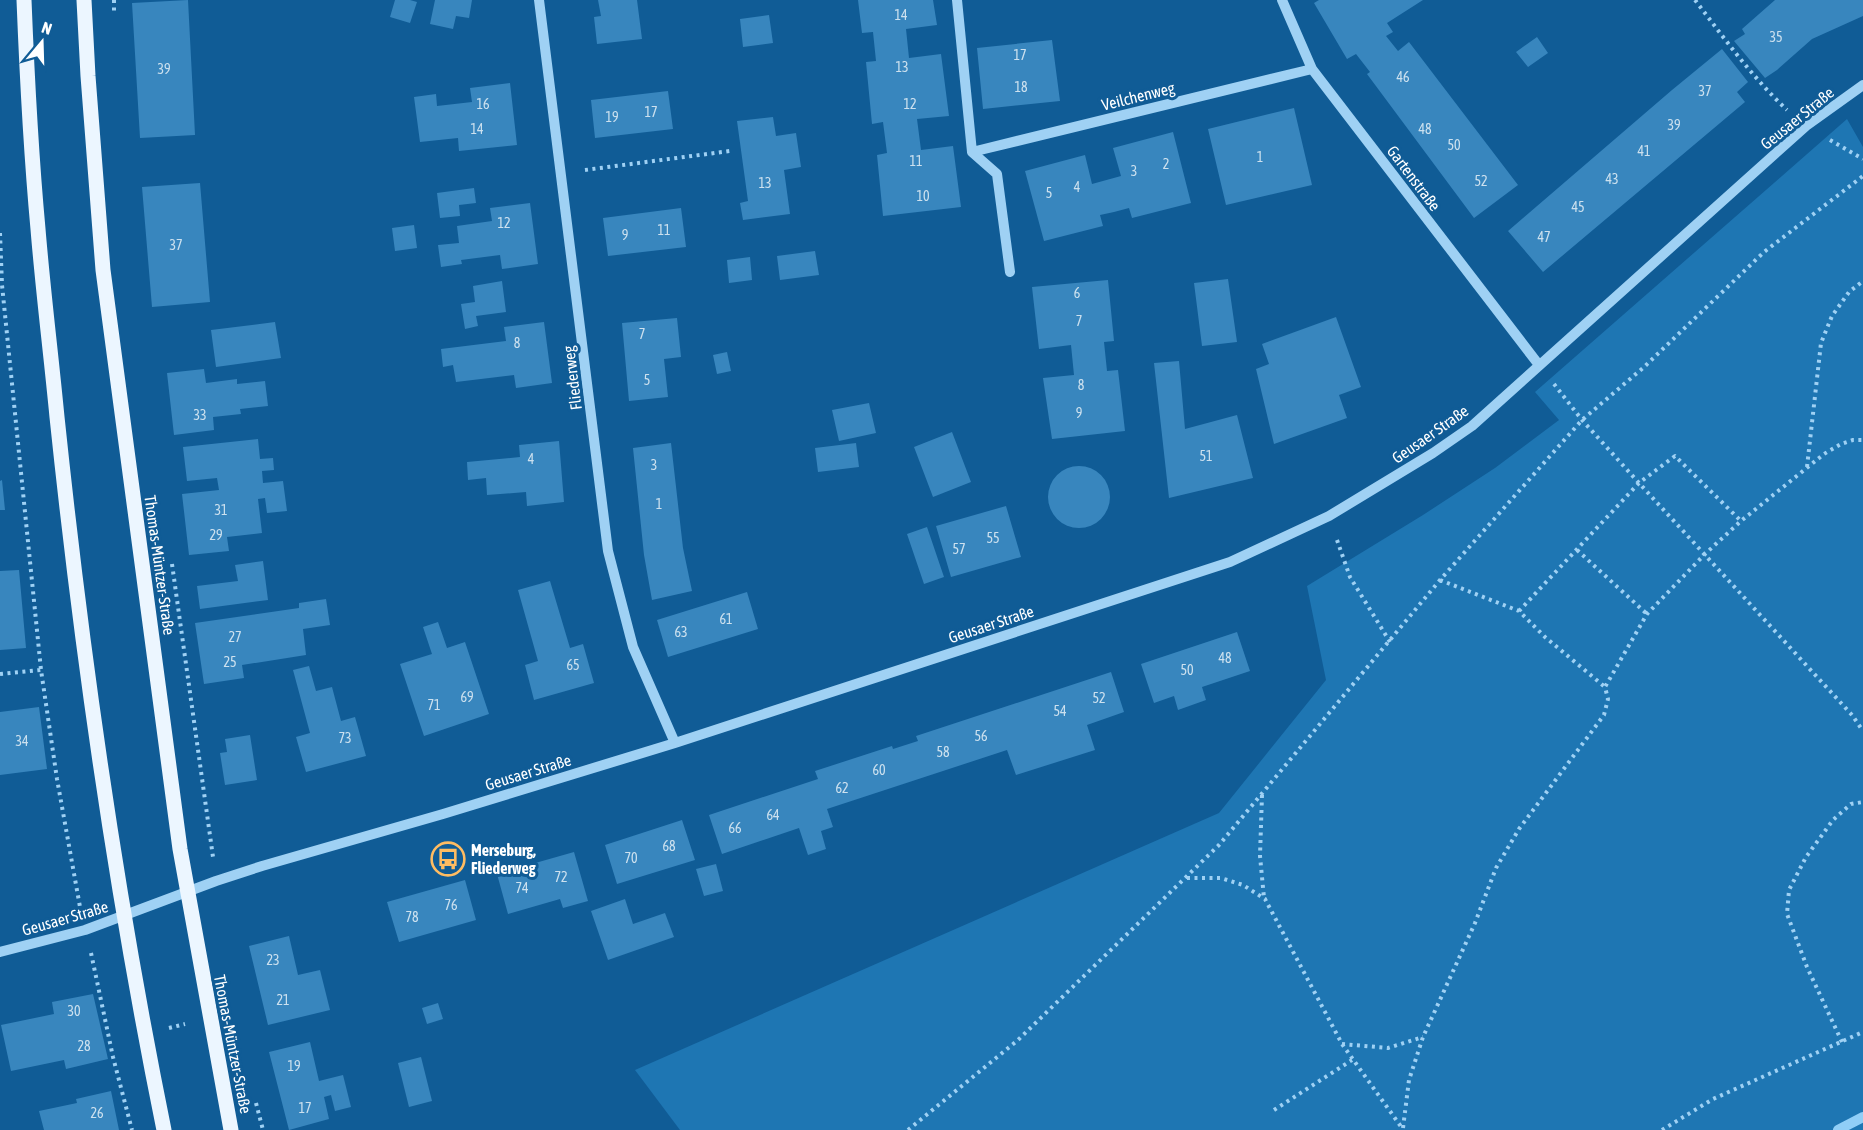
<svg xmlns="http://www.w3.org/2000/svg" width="1863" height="1130" viewBox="0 0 1863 1130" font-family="'Asap Condensed',sans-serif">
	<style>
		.green { fill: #1e76b3 }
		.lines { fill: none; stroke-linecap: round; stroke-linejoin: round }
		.stream { stroke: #90cef7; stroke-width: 10 }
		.building { fill: #3886be }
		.path { stroke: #9fd1f4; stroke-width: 4; stroke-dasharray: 3 4.5; stroke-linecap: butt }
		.minor { stroke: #9fd1f4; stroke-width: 10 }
		.major { stroke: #ecf6ff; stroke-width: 15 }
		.labels { text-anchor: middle; stroke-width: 6; stroke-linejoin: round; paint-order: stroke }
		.number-label { font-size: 14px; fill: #cde1ef }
		.street-label { font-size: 16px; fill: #fff; stroke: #105c96 }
		.poi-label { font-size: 16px; font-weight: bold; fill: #fff; stroke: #105c96; text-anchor: start }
	</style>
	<rect width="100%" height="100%" fill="#105c96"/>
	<path class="green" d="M 1847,119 L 1863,147 L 1863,1130 L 680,1130 L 635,1070 L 1219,813 L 1326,680 L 1307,586 L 1423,515 L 1495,468 L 1559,420 L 1535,392 Z"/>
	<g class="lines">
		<path class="stream" d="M 1838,1130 L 1863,1117"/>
	</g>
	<path class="building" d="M 188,0 L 195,135 L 140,138 L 132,3 Z
		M 395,0 L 410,0 L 417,2 L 410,23 L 390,17 Z
		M 435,0 L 472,0 L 469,18 L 456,16 L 453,29 L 430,24 Z
		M 598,0 L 637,0 L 642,39 L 597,44 L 594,17 L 601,16 Z
		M 858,0 L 933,0 L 937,25 L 906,29 L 909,58 L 941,54 L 949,116 L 917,119 L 921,150 L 953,146 L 961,207 L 883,216 L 877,155 L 887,153 L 883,122 L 872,124 L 866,62 L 876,61 L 873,32 L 862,33 Z
		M 1319,0 L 1423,0 L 1387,23 L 1393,32 L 1386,36 L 1398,51 L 1409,42 L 1518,185 L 1474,218 L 1367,74 L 1370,72 L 1356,54 L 1347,59 L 1314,3 Z
		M 1775,0 L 1863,0 L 1863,16 L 1812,39 L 1777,70 L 1765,78 L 1734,41 L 1745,34 L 1742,29 Z
		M 769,15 L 773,43 L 743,47 L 740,19 Z
		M 1537,37 L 1548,53 L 1528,67 L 1516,52 Z
		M 1052,40 L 1060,101 L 983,109 L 977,48 Z
		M 1722,49 L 1748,82 L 1737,92 L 1745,102 L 1543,272 L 1508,231 L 1672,90 Z
		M 510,83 L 517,145 L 459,151 L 458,138 L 420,142 L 414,97 L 436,94 L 437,106 L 472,102 L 470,88 Z
		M 668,91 L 673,129 L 595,138 L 591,100 Z
		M 1294,108 L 1312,185 L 1226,205 L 1208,129 Z
		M 773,117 L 776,136 L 796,133 L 801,167 L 784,170 L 790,214 L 743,220 L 740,203 L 748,201 L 737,121 Z
		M 1173,132 L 1191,203 L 1132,218 L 1129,208 L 1114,212 L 1100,215 L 1103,226 L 1044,241 L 1025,171 L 1085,155 L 1092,184 L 1121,176 L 1113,148 Z
		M 200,183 L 210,302 L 152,307 L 142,187 Z
		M 474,188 L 476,203 L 459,205 L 460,216 L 440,218 L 437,193 Z
		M 530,203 L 538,264 L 502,269 L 500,255 L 461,260 L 462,264 L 441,267 L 438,245 L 459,243 L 457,226 L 492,221 L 490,208 Z
		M 681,208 L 686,247 L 608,256 L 603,218 Z
		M 414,225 L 417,248 L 395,251 L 392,228 Z
		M 815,251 L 819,275 L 780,280 L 777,256 Z
		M 750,257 L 752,280 L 729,283 L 727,260 Z
		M 1228,279 L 1237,342 L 1202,346 L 1194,283 Z
		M 1108,280 L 1114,341 L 1104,342 L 1107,371 L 1118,370 L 1125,431 L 1052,439 L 1043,378 L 1074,375 L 1071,345 L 1039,349 L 1032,287 Z
		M 502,281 L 506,312 L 476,316 L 478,326 L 465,329 L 461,304 L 475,302 L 473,286 Z
		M 1336,317 L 1361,387 L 1339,395 L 1347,418 L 1274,444 L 1256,369 L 1269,364 L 1262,344 Z
		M 677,318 L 681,357 L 664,359 L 668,397 L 629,401 L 622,323 Z
		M 275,322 L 281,358 L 216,367 L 211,330 Z
		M 544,322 L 552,383 L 516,388 L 514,375 L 456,382 L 453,365 L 443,367 L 441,349 L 506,341 L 504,327 Z
		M 727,352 L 731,371 L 717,374 L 713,355 Z
		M 1179,361 L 1185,429 L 1237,415 L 1253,478 L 1169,498 L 1154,363 Z
		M 204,369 L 206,383 L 237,379 L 237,384 L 265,381 L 268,406 L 240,409 L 241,414 L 213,417 L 214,430 L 174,435 L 167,373 Z
		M 869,403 L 876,433 L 839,441 L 832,410 Z
		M 952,432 L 971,482 L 933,497 L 914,447 Z
		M 258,439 L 260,459 L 273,458 L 274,470 L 262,471 L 263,483 L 283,481 L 287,511 L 267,513 L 265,498 L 258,499 L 262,533 L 227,537 L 229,551 L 189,555 L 182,494 L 219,490 L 217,478 L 187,481 L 183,447 Z
		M 559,441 L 564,502 L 527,506 L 526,492 L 487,495 L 486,478 L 468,480 L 467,462 L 520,457 L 519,445 Z
		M 671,443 L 683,548 L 692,591 L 652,600 L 644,555 L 633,448 Z
		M 856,443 L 859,467 L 818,472 L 815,448 Z
		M1048 497a31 31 0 1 1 62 0a31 31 0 1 1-62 0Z
		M 2,480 L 5,510 L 0,510 L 0,481 Z
		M 1006,506 L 1021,557 L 951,577 L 936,526 Z
		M 927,527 L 944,577 L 924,584 L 907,534 Z
		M 263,561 L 268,600 L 200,609 L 197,586 L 238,581 L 235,565 Z
		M 19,570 L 26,648 L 0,650 L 0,571 Z
		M 550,581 L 570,648 L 583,644 L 594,683 L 534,700 L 525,665 L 538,661 L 518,590 Z
		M 747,592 L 758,629 L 668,657 L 657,620 Z
		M 326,599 L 330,625 L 303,629 L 306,655 L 242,665 L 244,678 L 204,684 L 195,623 L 299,608 L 299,603 Z
		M 438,622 L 447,648 L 465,642 L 489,714 L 424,736 L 400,664 L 432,654 L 423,627 Z
		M 1237,632 L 1250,671 L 1202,687 L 1206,700 L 1178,710 L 1174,696 L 1154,703 L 1141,664 Z
		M 309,666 L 316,691 L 332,687 L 341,721 L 355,717 L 366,756 L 306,772 L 296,737 L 310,733 L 293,670 Z
		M 1111,672 L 1124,712 L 1087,725 L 1095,750 L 1016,775 L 1007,750 L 827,809 L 833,827 L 821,831 L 826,849 L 808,855 L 799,828 L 722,854 L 709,815 L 818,779 L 815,771 L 892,746 L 893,749 L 918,741 L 916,736 Z
		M 39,707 L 47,769 L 0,775 L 0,712 Z
		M 250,735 L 257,780 L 225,785 L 220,753 L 227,752 L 225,739 Z
		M 682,820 L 695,860 L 617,884 L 605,845 Z
		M 574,852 L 588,901 L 563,908 L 560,899 L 508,914 L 497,874 Z
		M 716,864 L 723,891 L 704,896 L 696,869 Z
		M 465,880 L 476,920 L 399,942 L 387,902 Z
		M 625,899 L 633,924 L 665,913 L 674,937 L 608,960 L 591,911 Z
		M 289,936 L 298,975 L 320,970 L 330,1010 L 268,1025 L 249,946 Z
		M 93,994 L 108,1059 L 66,1069 L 64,1060 L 11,1071 L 1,1025 L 54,1014 L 52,1002 Z
		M 438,1003 L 443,1019 L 427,1024 L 422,1008 Z
		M 310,1042 L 319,1081 L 343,1075 L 351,1107 L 335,1111 L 331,1095 L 324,1097 L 329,1119 L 289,1130 L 269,1052 Z
		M 421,1057 L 432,1101 L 409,1107 L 398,1063 Z
		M 111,1091 L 119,1130 L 44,1130 L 39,1111 L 77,1103 L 76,1099 Z"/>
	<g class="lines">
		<path class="path" d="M 114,0 L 114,11
			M 1695,0 C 1724,38 1752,77 1787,110
			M 1830,140 L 1863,159
			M 585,170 L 730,151
			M 0,233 L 2,285 L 41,670 L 57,779 L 80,907
			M 1554,384 L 1582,420 L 1639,483 L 1852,715 L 1863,731
			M 1807,467 L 1821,343 L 1832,316 L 1849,292 L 1863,281
			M 1337,540 L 1350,577 L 1390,642
			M 1577,550 L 1647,614
			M 172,564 L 213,857
			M 1440,580 L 1519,611 L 1545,637 L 1605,687
			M 1519,611 L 1639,483 L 1675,456 L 1741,521
			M 0,674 L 41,670
			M 1262,795 L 1260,856 L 1264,898
			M 1187,878 L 1221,878 L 1243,885 L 1265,899 L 1342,1044 L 1402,1128
			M 91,953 L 113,1057 L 132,1130
			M 169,1028 L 185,1024
			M 1842,1042 L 1807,967 L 1787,914 L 1789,890 L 1806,857 L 1833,820 L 1851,804 L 1863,802
			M 1342,1044 L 1388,1048 L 1423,1037
			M 256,1103 L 263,1130
			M 1274,1110 L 1352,1060
			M 1403,1128 L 1409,1080 L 1423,1037 L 1475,923 L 1496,868 L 1519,829 L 1604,715 L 1608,699 L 1605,687 L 1647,614 L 1705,554 L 1741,521 L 1824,454 L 1841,444 L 1853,440 L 1863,440
			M 908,1130 L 1018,1040 L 1219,845 L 1440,580 L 1582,420 L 1643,368 L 1764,252 L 1863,176
			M 1662,1130 L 1713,1099 L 1863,1032"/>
		<path class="minor" d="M 539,0 L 608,551 L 633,647 L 675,743
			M 957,0 L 972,152 L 997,174 L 1010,272
			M 1282,0 L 1312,69 L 1539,365
			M 972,152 L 1312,69
			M 0,952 L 85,930 L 216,881 L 262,866 L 443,814 L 675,743 L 1230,562 L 1329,516 L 1433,453 L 1472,426 L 1806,126 L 1863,85"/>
		<path class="major" d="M 24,0 C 27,76 31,153 38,229 C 43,291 51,354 57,417 C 82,656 116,894 164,1130
			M 84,0 L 88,76 L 103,270 L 180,849 L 231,1130"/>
	</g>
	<defs>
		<g id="bus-ring" transform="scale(1.725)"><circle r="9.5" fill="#105c96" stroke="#ffbc62" stroke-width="1.5"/><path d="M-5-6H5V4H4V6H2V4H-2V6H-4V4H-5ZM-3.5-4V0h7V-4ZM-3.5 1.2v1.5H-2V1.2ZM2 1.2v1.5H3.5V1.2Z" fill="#ffbc62"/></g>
	</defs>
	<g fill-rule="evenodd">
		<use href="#bus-ring" x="448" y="859"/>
	</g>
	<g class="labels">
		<g class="number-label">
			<text x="901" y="20">14</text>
			<text x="1776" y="42">35</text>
			<text x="1020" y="60">17</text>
			<text x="902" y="72">13</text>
			<text x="164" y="74">39</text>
			<text x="1403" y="82">46</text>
			<text x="1021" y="92">18</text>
			<text x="1705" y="96">37</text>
			<text x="483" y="109">16</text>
			<text x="910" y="109">12</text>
			<text x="651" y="117">17</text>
			<text x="612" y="122">19</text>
			<text x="1674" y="130">39</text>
			<text x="477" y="134">14</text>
			<text x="1425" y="134">48</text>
			<text x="1454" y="150">50</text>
			<text x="1644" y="156">41</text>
			<text x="1260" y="162">1</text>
			<text x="916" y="166">11</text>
			<text x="1166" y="169">2</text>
			<text x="1134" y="176">3</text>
			<text x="1612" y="184">43</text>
			<text x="1481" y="186">52</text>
			<text x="765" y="188">13</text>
			<text x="1077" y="192">4</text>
			<text x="1049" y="198">5</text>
			<text x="923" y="201">10</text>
			<text x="1578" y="212">45</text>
			<text x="504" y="228">12</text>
			<text x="664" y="235">11</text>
			<text x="625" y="240">9</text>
			<text x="1544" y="242">47</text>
			<text x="176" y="250">37</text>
			<text x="1077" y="298">6</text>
			<text x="1079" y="326">7</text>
			<text x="642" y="339">7</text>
			<text x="517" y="348">8</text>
			<text x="647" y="385">5</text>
			<text x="1081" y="390">8</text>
			<text x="1079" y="418">9</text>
			<text x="200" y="420">33</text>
			<text x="1206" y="461">51</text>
			<text x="531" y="464">4</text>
			<text x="654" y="470">3</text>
			<text x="659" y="509">1</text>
			<text x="221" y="515">31</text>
			<text x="216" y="540">29</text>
			<text x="993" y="543">55</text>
			<text x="959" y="554">57</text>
			<text x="726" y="624">61</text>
			<text x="681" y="637">63</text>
			<text x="235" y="642">27</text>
			<text x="1225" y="663">48</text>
			<text x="230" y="667">25</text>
			<text x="573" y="670">65</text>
			<text x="1187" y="675">50</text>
			<text x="467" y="702">69</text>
			<text x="1099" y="703">52</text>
			<text x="434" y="710">71</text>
			<text x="1060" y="716">54</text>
			<text x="981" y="741">56</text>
			<text x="345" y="743">73</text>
			<text x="22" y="746">34</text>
			<text x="943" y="757">58</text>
			<text x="879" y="775">60</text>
			<text x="842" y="793">62</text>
			<text x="773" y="820">64</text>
			<text x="735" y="833">66</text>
			<text x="669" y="851">68</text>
			<text x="631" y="863">70</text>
			<text x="561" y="882">72</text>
			<text x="522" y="893">74</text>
			<text x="451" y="910">76</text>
			<text x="412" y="922">78</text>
			<text x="273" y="965">23</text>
			<text x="283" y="1005">21</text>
			<text x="74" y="1016">30</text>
			<text x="84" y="1051">28</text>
			<text x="294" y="1071">19</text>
			<text x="305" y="1113">17</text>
			<text x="97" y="1118">26</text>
		</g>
		<g class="street-label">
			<text transform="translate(1138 96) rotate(-14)" y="6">Veilchenweg</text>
			<text transform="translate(1797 118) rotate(-39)" y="6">Geusaer Straße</text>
			<text transform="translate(1414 178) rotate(53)" y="6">Gartenstraße</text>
			<text transform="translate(572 378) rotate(-97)" y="6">Fliederweg</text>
			<text transform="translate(1430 434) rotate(-35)" y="6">Geusaer Straße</text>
			<text transform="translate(160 565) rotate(82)" y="6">Thomas-Müntzer-Straße</text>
			<text transform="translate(991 624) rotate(-18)" y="6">Geusaer Straße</text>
			<text transform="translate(528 772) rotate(-17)" y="6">Geusaer Straße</text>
			<text transform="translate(65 918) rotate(-16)" y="6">Geusaer Straße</text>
			<text transform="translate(233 1044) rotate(79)" y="6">Thomas-Müntzer-Straße</text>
		</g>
		<g class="poi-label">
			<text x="471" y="856">Merseburg,<tspan x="471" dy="18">Fliederweg</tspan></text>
		</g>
	</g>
	<g transform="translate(42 42) rotate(19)" stroke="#105c96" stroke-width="4.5" paint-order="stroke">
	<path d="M0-4.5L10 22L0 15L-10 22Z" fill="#ffffff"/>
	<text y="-9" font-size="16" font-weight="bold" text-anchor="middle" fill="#ffffff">N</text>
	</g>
</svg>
